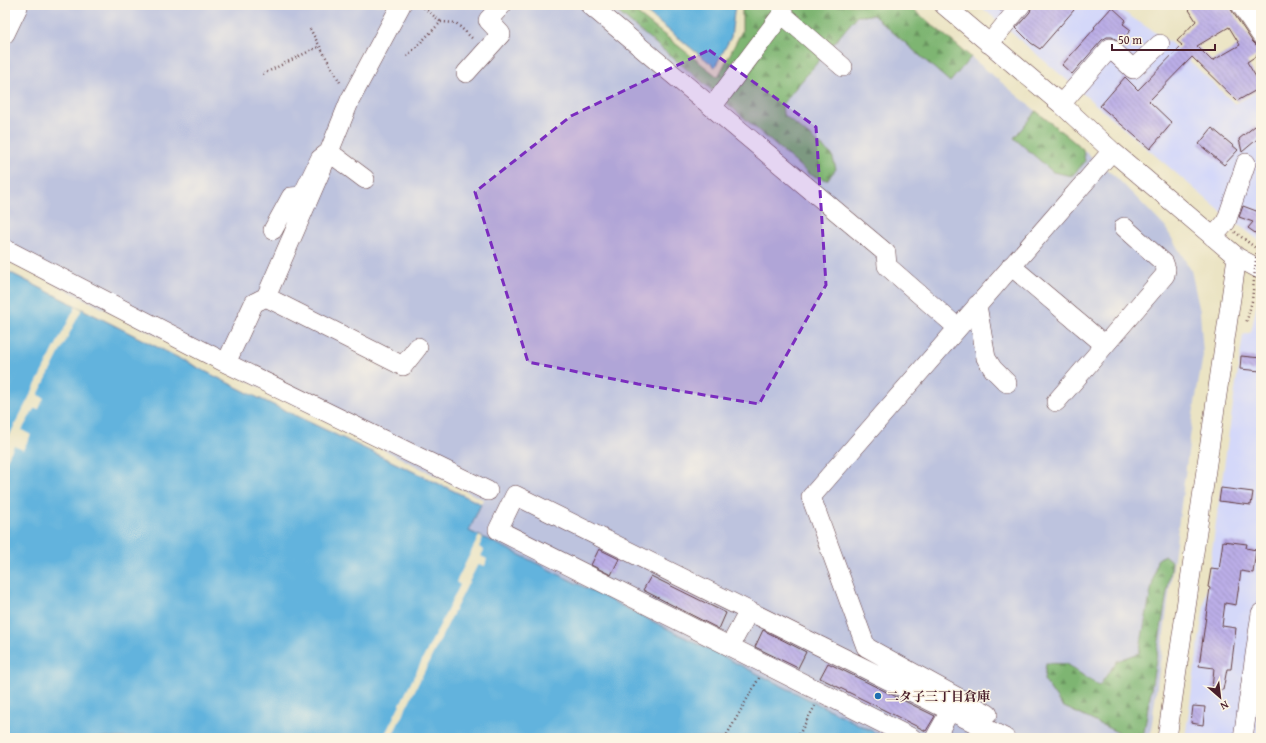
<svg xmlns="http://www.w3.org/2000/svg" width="1266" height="743" viewBox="0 0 1266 743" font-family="'Gentium Book Plus','Noto Serif JP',serif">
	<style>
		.built { fill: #d4d8f9 }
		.industrial { fill: #bdc3de }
		.forest { fill: url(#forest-firs); stroke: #646a4e }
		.water { fill: #62b3dd; stroke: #566984 }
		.pier { fill: #ebe4c4 }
		.building { fill: url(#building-back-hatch); fill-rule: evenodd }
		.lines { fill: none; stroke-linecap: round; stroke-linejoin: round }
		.minor-casing { stroke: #623d42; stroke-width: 20 }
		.path { stroke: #623d42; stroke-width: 2.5; stroke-dasharray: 1 3; stroke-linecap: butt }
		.minor { stroke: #fff; stroke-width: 19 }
		.path-bridge { stroke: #623d42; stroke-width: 2.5; stroke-dasharray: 1 3; stroke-linecap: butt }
		.marked { fill: #7b2cbf; fill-opacity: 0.2; stroke: #7b2cbf; stroke-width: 3; stroke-dasharray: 8 5; stroke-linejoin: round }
		.poi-dot { fill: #1f6fb2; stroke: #fcf5e5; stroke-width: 1.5 }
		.labels { text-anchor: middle; stroke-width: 3; stroke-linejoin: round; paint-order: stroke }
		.poi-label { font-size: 13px; font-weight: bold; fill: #4a1f2b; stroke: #fcf5e5; text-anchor: start }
	</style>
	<defs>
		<pattern id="forest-firs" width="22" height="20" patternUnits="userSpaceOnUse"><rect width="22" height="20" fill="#7eb572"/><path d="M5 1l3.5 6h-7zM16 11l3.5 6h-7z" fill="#69935e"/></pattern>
		<pattern id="building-back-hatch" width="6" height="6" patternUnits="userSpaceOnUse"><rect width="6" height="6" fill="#bbaee7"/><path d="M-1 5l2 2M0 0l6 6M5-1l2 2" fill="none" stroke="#9a8dbb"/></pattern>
	</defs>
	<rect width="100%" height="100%" fill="#fcf5e5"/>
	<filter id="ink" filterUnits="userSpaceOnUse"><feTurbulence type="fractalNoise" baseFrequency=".025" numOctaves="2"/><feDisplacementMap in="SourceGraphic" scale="8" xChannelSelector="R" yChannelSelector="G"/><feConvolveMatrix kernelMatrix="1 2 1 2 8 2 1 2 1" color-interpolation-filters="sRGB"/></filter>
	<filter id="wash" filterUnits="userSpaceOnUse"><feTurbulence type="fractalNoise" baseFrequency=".012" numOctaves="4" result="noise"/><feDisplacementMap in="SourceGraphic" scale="16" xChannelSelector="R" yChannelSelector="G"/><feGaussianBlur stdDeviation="0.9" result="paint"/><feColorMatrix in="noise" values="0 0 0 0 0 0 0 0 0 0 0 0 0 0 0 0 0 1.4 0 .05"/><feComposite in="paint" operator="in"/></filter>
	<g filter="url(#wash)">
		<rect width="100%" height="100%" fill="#ebe4c4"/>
		<path class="built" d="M 979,5 L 1113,5 L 1171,43 L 1235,104 L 1261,89 L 1261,242 L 1218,209 Z
			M 1261,301 L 1261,738 L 1185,738 L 1243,335 L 1251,332 L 1257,303 Z"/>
		<path class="industrial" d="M 5,5 L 609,5 L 713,90 L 766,5 L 908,5 L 1117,178 L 1165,227 L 1191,270 L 1200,312 L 1203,355 L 1193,415 L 1150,738 L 1017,738 L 1001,730 L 996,738 L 376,738 L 5,270 L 246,392 L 481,503 L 484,500 L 5,259 Z"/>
		<path class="forest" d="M 609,5 L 626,5 L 718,77 L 742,31 L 742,5 L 908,5 L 971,57 L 950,82 L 873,15 L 857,16 L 782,104 L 783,114 L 832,155 L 836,169 L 827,180 L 810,175 L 713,91 Z
			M 1036,111 L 1083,149 L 1085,162 L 1072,176 L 1053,172 L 1014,138 Z
			M 1164,555 L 1172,562 L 1143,738 L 1119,738 L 1121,734 L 1062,706 L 1044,680 L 1046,663 L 1066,664 L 1099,686 L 1117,661 L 1139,653 L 1157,560 Z"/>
		<path class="water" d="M 637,5 L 735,5 L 731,37 L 715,67 Z
			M 5,270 L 246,392 L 481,504 L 469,531 L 504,547 L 886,738 L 5,738 Z"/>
		<path class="pier" d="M 76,306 L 82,309 L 38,395 L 44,398 L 39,409 L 34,409 L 22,430 L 31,435 L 23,450 L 14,446 L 5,463 L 5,444 Z
			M 479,536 L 483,538 L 479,547 L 484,550 L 481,556 L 487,559 L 485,566 L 478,564 L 391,738 L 383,738 L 460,585 L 456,582 Z"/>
		<g id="blocks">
			<path class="building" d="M 996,5 L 1007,5 L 1001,11 Z
				M 1032,5 L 1069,5 L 1074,10 L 1040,49 L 1031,43 L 1016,28 L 1030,12 Z
				M 1186,5 L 1230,5 L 1232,11 L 1252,41 L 1256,45 L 1261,46 L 1261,53 L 1247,62 L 1259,82 L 1257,83 L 1260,88 L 1237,101 L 1192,57 L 1149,101 L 1172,123 L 1150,149 L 1100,106 L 1125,77 L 1138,90 L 1182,45 L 1177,41 L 1196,21 ZM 1229,27 L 1240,45 L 1212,61 L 1197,46 Z
				M 1254,5 L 1261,5 L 1261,15 Z
				M 1112,7 L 1126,20 L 1123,24 L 1131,30 L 1120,42 L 1112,37 L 1107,37 L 1102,40 L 1072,74 L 1062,65 L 1095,28 L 1094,27 Z
				M 1255,126 L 1261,132 L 1261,136 L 1242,152 L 1239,139 Z
				M 1212,128 L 1238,150 L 1224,165 L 1199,144 Z
				M 1243,206 L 1259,212 L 1261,209 L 1261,237 L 1248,228 L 1253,222 L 1239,217 Z
				M 1241,356 L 1261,358 L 1261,371 L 1240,369 Z
				M 1221,488 L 1253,492 L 1251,505 L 1219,501 Z
				M 1223,541 L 1247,544 L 1246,548 L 1256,550 L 1253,573 L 1241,571 L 1236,605 L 1225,603 L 1222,626 L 1236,628 L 1231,669 L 1227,669 L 1223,690 L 1212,689 L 1214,668 L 1199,666 L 1210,588 L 1208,587 L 1211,569 L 1219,570 Z
				M 599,549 L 619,559 L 611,575 L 591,565 Z
				M 651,576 L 726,613 L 719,629 L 643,590 Z
				M 763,630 L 806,652 L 798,668 L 755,647 Z
				M 828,663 L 935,716 L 926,731 L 820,678 Z
				M 1193,706 L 1205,707 L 1203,725 L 1191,723 Z"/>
		</g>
	</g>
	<g filter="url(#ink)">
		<use href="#blocks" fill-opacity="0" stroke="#623d42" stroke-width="1"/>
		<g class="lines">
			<g class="minor-casing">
				<path id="minor" d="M 401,5 L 350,100 L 329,152 L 266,297 L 403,366 L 418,347
					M 590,5 L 886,253 L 887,266 L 958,328
					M 944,5 L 1061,104 L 1112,151 L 1237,257 L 1261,270
					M 1241,5 L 1261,35
					M 5,34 L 18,7 L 13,5
					M 989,44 L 1021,5
					M 466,73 L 501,34 L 488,20 L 502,5
					M 1061,104 L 1110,48 L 1133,69 L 1160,44
					M 712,107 L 782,14 L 843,67
					M 273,230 L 291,197 L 302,196 L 320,159 L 329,152 L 365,179
					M 1213,237 L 1226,222 L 1246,163
					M 5,249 L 226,363 L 488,491
					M 1011,266 L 1105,345
					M 977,305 L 986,358 L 993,369 L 1007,383
					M 226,363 L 254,303 L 266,297
					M 1056,402 L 1165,275 L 1166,269 L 1164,263 L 1124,227
					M 730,646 L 749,611
					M 988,714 L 866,647 L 811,497 L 1112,151
					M 912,738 L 498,530 L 515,495 L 1005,738
					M 935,738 L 950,711
					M 1167,738 L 1237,257
					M 1243,738 L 1261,613"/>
			</g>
			<path class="path" d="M 421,5 L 441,22
				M 310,29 L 341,84
				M 407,56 L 441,22 L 456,23 L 474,40
				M 263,74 L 320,46
				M 725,738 L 759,678
				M 797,738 L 815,706"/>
			<use href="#minor" class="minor"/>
			<path class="path-bridge" d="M 1235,232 L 1257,249 L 1252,301 L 1246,324"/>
		</g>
	</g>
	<path class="marked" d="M 709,50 L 816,127 L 826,285 L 759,404 L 638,384 L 528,362 L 475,192 L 571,116 Z"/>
	<circle class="poi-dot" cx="878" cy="696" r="4"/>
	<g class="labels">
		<g class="poi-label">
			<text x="886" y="701">二タ子三丁目倉庫</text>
		</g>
	</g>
	<rect width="1266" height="743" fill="none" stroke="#fcf5e5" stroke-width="20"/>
	<g transform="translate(1220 697) rotate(152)" stroke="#fcf5e5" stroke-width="3" paint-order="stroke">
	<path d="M0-3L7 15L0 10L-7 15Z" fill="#4a1f2b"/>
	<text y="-6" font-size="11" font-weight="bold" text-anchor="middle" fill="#4a1f2b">N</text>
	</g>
	<path d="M1112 44v6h103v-6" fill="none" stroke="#4a1f2b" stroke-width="2"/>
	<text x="1118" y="44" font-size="12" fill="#4a1f2b" stroke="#fcf5e5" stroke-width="3" paint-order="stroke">50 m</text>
</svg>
